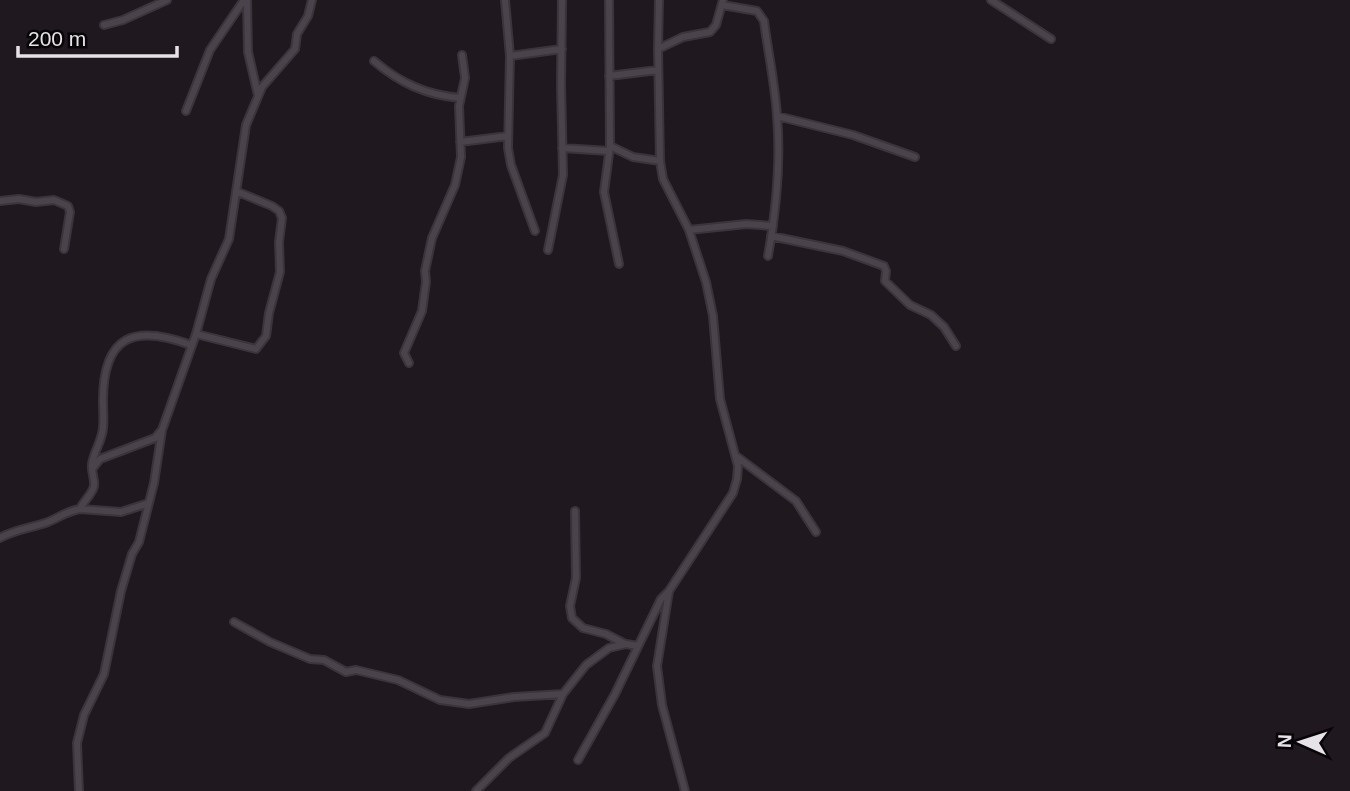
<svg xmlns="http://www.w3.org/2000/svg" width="1350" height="791" viewBox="0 0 1350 791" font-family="Arial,sans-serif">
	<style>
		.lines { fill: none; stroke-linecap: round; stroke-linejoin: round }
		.minor-casing { stroke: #3a353a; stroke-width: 10 }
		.minor { stroke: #4a434b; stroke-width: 6 }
	</style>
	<rect width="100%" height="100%" fill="#1f181f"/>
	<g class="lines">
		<g class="minor-casing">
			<path id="minor" d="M 247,0 L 248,52 L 258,95
				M 505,0 L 510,56 L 508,148 L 511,165 L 535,231
				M 609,0 L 610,146 L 604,192 L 619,264
				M 991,0 L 1051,39
				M 722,5 L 757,11 L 764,21 C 768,52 775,84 777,116 C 781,162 776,211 768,256
				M 104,25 L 123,20 L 167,0
				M 658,49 L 659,0
				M 510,56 L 562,49
				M 374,61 C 400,83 426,95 460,98
				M 609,76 L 658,70
				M 186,111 L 210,50 L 244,0
				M 777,116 L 853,135 L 915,157
				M 460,142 L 508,136
				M 610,146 L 633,157 L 660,161
				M 562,148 L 609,151
				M 0,201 L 19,199 L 36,202 L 54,200 L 68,206 L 70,212 L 64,249
				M 689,230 L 746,224 L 773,226
				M 771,236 L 843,251 L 884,266 L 886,271 L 885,281 L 910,305 L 931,315 L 944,327 L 956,346
				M 548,250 L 563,175 L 561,85 L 562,0
				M 196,334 L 256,349 L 266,336 L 269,313 L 280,272 L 279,242 L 282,218 L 279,211 L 272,206 L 238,192
				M 409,363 L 404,353 L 422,311 L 426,282 L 425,271 L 432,238 L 455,185 L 461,157 L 459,106 L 465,78 L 462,55
				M 736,456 L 796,501 L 816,532
				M 93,468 L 100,459 L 155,438 L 161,431
				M 80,509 L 121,512 L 149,503
				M 575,511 L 576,578 L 570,606 L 572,618 L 583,628 L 606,634 L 625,644
				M 0,538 C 16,529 32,528 48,522 C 60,517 67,511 80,509 C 83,502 93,493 94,486 C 95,479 91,472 92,464 C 94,451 102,441 103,428 C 104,419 103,410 103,401 C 103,335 134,324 191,345
				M 669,591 L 657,666 L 662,705 L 685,791
				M 234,622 L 270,642 L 310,659 L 324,660 L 346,672 L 356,670 L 398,680 L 440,700 L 469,704 L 514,697 L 563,694
				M 578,760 L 615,694 L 661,599 L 669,591 L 733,493 L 737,479 L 738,466 L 720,399 L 713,316 L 706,282 L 689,230 L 663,179 L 660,161 L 658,49 L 683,37 L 710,32 L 716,25 L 723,0
				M 79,791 L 77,743 L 84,715 L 104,674 L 121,591 L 132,554 L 139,542 L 154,483 L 162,430 L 196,334 L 211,279 L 229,239 L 246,125 L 262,87 L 295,49 L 297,34 L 308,16 L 312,0
				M 476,791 L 509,758 L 545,733 L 563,694 L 586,665 L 609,648 L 626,644 L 638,646"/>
		</g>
		<use href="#minor" class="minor"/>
	</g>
	<g transform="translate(1301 742) rotate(273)" stroke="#070507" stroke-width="5" paint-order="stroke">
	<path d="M0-5L12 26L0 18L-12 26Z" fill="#e6e2e7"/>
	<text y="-10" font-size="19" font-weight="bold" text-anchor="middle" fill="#e6e2e7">N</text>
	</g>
	<path d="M18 46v10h159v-10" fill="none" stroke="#e6e2e7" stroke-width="3.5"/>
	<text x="28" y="46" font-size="21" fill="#e6e2e7" stroke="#070507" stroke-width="5" paint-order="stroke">200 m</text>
</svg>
